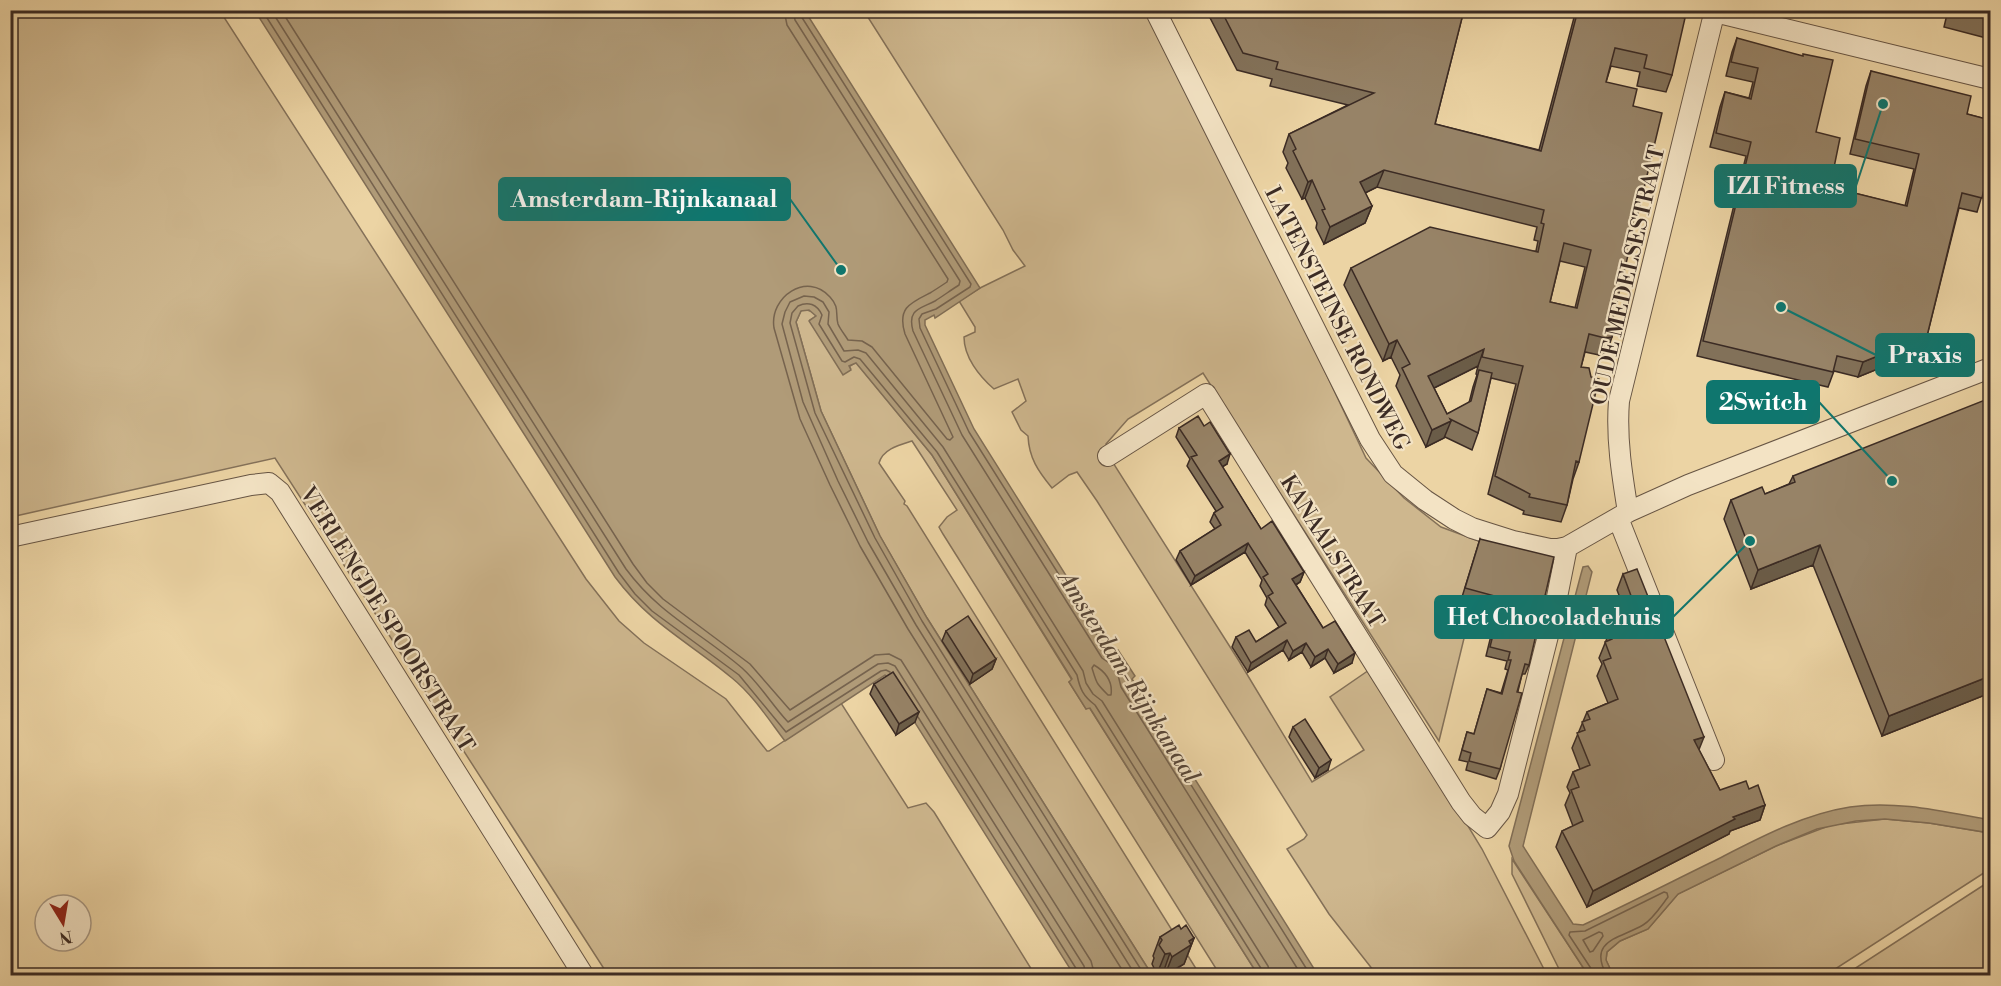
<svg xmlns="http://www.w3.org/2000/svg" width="2001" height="986" viewBox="0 0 2001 986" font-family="'Libre Bodoni',serif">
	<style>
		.green { fill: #ceb78e; stroke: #847159; stroke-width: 1.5 }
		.water { fill: #b09b78; stroke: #816e56; stroke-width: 1.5 }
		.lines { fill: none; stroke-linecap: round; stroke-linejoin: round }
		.shore { stroke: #76634e; stroke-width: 1.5 }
		.street-casing { stroke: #675544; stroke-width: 22 }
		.street { stroke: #f3e3c4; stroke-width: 20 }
		.wall { fill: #827159; stroke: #3b2b24; stroke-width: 1.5; fill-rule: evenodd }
		.shaded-wall { fill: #6a5c48; stroke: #3b2b24; stroke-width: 1.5 }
		.building { fill: #978367; stroke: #3b2b24; stroke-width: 1.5; fill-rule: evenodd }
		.labels { text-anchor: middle; stroke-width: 4.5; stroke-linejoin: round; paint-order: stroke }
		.street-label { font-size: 22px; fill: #3b2b24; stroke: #f3e3c4 }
		.water-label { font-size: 24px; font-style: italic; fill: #584739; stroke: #f3e3c4 }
		.leader { fill: none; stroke: #0f766e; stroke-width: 2 }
		.callout-dot { fill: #0f766e; stroke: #f3e3c4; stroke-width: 2 }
		.callout { fill: #0f766e; stroke: #0f766e; stroke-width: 2 }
		.callout-label { font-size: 24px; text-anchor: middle; font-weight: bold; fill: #fff }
	</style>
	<rect width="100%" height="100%" fill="#ecd4a4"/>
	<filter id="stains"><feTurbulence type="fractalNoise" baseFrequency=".00333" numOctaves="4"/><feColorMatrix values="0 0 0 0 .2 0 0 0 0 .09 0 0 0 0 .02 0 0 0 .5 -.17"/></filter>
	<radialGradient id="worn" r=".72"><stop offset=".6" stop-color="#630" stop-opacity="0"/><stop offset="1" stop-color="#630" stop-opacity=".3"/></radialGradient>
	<path class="green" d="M 10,11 L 220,11 L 586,579 L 619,621 L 644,643 L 726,699 L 767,751 L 769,751 L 841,703 L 908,808 L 926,803 L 934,812 L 1035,975 L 608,975 L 275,458 L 11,517 Z
		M 864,11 L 1147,11 L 1277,270 L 1366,458 L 1404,498 L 1441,527 L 1487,544 L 1439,741 L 1203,373 L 1128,419 L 1106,444 L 1107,449 L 1115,466 L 1239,661 L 1312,782 L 1364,750 L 1330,697 L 1372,668 L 1482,849 L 1547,975 L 1377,975 L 1329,914 L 1287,849 L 1304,839 L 1307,835 L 1097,501 L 1077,472 L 1069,475 L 1052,488 C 1038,471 1029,458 1028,436 L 1021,430 L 1012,412 L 1026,401 L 1018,379 L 994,389 C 979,376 964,357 964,337 L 975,332 L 975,327 L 959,301 L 980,288 L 1025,266 L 1013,250 L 1003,230 Z
		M 804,309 L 813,312 L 816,316 L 810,320 L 851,369 L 849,367 L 856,362 L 932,455 L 1072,680 L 1069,682 L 1086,709 L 1089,707 L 1258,975 L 1220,975 L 943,534 L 939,527 L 947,517 L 957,510 L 912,441 C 899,445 883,449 879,463 L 905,501 L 904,504 L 907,506 L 1200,975 L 1152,975 L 927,618 L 880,536 L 821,411 L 796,322 L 801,311 Z
		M 1885,819 L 1929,823 L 1990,833 L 1990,869 L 1826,975 L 1613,975 L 1606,960 L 1607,952 L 1620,941 L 1648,929 L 1678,894 L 1776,846 L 1831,825 Z
		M 1512,859 L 1588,975 L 1562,975 L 1512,874 Z
		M 1990,881 L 1990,975 L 1844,975 L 1845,975 Z"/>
	<path class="water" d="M 255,11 L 805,11 L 980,288 L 935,318 L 934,315 L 925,320 L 925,325 L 974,429 L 1114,652 L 1118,650 L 1135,676 L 1132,679 L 1318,975 L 1258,975 L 1090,708 L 1086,709 L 1069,682 L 1072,679 L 932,455 L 856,363 L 849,366 L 851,370 L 843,375 L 809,321 L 816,316 L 809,310 L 801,311 L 796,322 L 821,411 L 880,536 L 927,618 L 1152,975 L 1074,975 L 885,675 L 785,741 C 769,720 753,695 732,678 C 689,642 650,624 615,577 Z
		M 1588,566 L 1592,572 L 1523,846 L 1573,924 L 1583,925 C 1628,904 1673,881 1718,859 C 1759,838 1804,814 1850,807 C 1897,800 1945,812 1990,820 L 1990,833 L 1929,823 L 1885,819 L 1856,821 L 1817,829 L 1776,846 L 1678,894 L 1648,929 L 1620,941 L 1607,952 L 1606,960 L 1613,975 L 1588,975 L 1514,861 L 1509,846 L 1581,574 L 1583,567 Z"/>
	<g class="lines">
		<path class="shore" d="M 262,10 L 619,573 L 635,594 L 652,611 L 739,675 L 786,732 L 881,671 L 886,670 L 890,672
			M 271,10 L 626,569 C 660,615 700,632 742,668 C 760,684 772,705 788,722 L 878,664 L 888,663 L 895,666 L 1084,966 L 1086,976
			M 281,10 L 633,564 L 647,583 L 663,599 L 750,664 L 790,710 L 875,655 L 889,654 L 901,660 L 1091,961 L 1095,976
			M 784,10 L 787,25 L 948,279 L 947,282 C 941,286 935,290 930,293 C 910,303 897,308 905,334 L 953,437 L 950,440 L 947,439 L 872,347 L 862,341 L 848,340 C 845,335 840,329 838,324 C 835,313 840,308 830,297 C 807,271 769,297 774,328 L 800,419 L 830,485 L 860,546 L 908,629 L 1126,976
			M 793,10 L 795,20 L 960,281 L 959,285 C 951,290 943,296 935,301 C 920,309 907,309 913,331 L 962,435 L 1102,658 L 1112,665 L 1118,675 L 1121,687 L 1302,976
			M 800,10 L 801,16 L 971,284 L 970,287 L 936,309 L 922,314 L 919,319 L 920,328 L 969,432 L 1109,654 C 1121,664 1124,668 1127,683 L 1311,976
			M 1094,665 C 1106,672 1113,681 1111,695 L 1108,695 C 1096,683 1097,684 1092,668 Z
			M 918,717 L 1077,970 L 1078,976
			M 1599,932 L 1602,933 L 1603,936 L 1593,951 L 1590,952 L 1583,940 Z
			M 1136,976 L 916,625 L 868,542 L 838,481 L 803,402 L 782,324 L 785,312 L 790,302 L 804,296 L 814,297 L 823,302 L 829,312 L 828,324 L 844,351 L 858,350 L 866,353 L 943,447 L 1083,671 L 1086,683 L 1093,694 L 1102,701 L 1268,966 L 1271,976
			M 1145,976 L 922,621 L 875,538 L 815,413 L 790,323 L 792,313 L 798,306 C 808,301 817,304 822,315 L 819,324 L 842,361 L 845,362 L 854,357 L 860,359 L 937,452 L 1077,675 C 1080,689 1083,696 1095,705 L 1262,970 L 1263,976
			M 1593,976 L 1592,970 L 1569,935 L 1570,932 L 1585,931 L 1664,892 L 1667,893 L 1668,897 C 1661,906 1653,919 1643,925 C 1619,939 1587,940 1607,976"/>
		<g class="street-casing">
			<path id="street" d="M 1155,10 L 1370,439 L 1393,474 L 1425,500 L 1454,519 L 1472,528 L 1513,541 L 1550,549 L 1558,549 L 1567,547 L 1628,512 L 1688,485 L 1990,368
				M 1715,12 L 1990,79
				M 1108,456 L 1206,394 L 1461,802 L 1472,816 L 1487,828 L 1500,812 L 1508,794 L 1554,612 L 1567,547
				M 1628,512 C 1622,475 1616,438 1619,401 L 1715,10
				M 1618,518 L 1714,760
				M 10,537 L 251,485 L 269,483 L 280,492 L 584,976"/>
		</g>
		<use href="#street" class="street"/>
	</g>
	<path class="wall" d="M 1206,10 L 1464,10 L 1435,124 L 1539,150 L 1576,10 L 1661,10 L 1672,75 L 1666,92 L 1637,86 L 1640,72 L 1611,66 L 1606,82 L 1633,106 L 1613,318 L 1606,354 L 1599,355 L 1585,352 L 1581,367 L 1579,462 L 1573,479 L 1567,505 L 1561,522 L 1523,514 L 1524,511 L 1488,494 L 1516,384 L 1491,378 L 1478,433 L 1472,450 L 1445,437 L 1444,438 L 1426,447 L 1396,386 L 1400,375 L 1391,357 L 1383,361 L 1344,285 L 1351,268 L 1536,251 L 1538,241 L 1534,240 L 1537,227 L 1377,187 L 1365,193 L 1372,206 L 1365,223 L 1324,244 L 1316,228 L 1317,223 L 1305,198 L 1302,199 L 1286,168 L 1288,163 L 1283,152 L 1289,134 L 1348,105 L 1270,86 L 1272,79 L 1237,70 ZM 1560,261 L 1585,267 L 1575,308 L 1550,302 ZM 1478,366 L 1476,374 L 1477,375 L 1473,387 L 1469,403 L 1447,414 L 1434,388 Z
		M 1877,10 L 1906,10 L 1904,17 Z
		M 1948,10 L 1990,10 L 1990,39 L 1944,27 Z
		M 1737,38 L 1816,132 L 1830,187 L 1905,206 L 1914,169 L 1850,154 L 1866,86 L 1871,71 L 1967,114 L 1990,120 L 1990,194 L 1983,192 L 1977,212 L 1959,208 L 1927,336 L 1922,351 L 1858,377 L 1834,371 L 1828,387 L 1697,356 L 1746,156 L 1710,147 L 1720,107 L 1725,92 L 1749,98 L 1753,82 L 1726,76 L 1732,52 Z
		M 1179,428 L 1227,464 L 1222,467 L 1261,529 L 1304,572 L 1300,582 L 1296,585 L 1323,628 L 1352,663 L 1334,673 L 1325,658 L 1311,667 L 1302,652 L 1289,660 L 1283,650 L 1248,672 L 1232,647 L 1236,637 L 1256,642 L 1279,627 L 1265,605 L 1267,598 L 1260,586 L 1262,580 L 1245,552 L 1191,585 L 1176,560 L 1180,551 L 1215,529 L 1210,522 L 1214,513 L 1216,511 L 1187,466 L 1190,459 L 1176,437 Z
		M 1793,476 L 1990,693 L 1882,736 L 1813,565 L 1751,589 L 1724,519 L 1731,500 L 1765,494 L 1789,484 Z
		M 1480,539 L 1529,665 L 1525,674 L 1522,674 L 1500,769 L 1496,779 L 1466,770 L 1468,762 L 1459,760 L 1467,732 L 1474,734 L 1487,689 L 1501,693 L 1508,670 L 1505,669 L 1507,661 L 1486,656 L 1498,607 L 1462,597 Z
		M 1623,574 L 1699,750 L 1720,790 L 1749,789 L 1765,805 L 1760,820 L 1730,831 L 1729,834 L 1587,907 L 1556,847 L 1562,831 L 1573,826 L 1565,805 L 1570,793 L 1567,787 L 1573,772 L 1580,769 L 1572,748 L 1587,712 L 1608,703 L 1597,676 L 1602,664 L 1599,658 L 1614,621 L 1627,616 L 1617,590 Z
		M 946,631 L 996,659 L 992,669 L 970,684 L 942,641 Z
		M 874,684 L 915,722 L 896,735 L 870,694 Z
		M 1293,727 L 1328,770 L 1315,778 L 1289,737 Z
		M 1181,929 L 1194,938 L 1184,964 L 1166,975 L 1165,975 L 1163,973 L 1157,974 L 1152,964 L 1154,958 L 1153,956 L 1160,937 Z"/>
	<path class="shaded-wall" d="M 1384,170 L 1377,187 L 1353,199 L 1360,182 Z
		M 1312,180 L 1305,198 L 1302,199 L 1308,182 Z
		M 1372,206 L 1365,223 L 1324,244 L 1330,227 Z
		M 1927,336 L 1922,351 L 1858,377 L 1863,362 Z
		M 1612,337 L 1606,354 L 1599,355 L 1605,338 Z
		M 1397,340 L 1391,357 L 1383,361 L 1389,344 Z
		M 1484,349 L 1478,366 L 1422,394 L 1428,376 Z
		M 1451,421 L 1444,438 L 1426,447 L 1432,430 Z
		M 1230,454 L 1227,464 L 1215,471 L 1219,461 Z
		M 1248,543 L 1245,552 L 1191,585 L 1195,576 Z
		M 1820,545 L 1813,565 L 1751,589 L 1758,570 Z
		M 1304,572 L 1300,582 L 1289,589 L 1292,579 Z
		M 1287,640 L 1283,650 L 1248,672 L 1251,663 Z
		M 1306,643 L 1302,652 L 1289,660 L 1293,651 Z
		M 1328,649 L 1325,658 L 1311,667 L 1315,657 Z
		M 1355,653 L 1352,663 L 1334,673 L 1338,664 Z
		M 996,659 L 992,669 L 970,684 L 973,674 Z
		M 1990,676 L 1990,693 L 1882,736 L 1889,716 Z
		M 919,712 L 915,722 L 896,735 L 899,724 Z
		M 1704,737 L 1698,752 L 1694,740 Z
		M 1331,760 L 1328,770 L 1315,778 L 1319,768 Z
		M 1765,805 L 1760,820 L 1730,831 L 1729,834 L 1587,907 L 1593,891 L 1733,817 Z
		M 1194,938 L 1184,964 L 1165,975 L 1172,957 L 1189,941 Z
		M 1170,953 L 1163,973 L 1157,974 L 1165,954 Z"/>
	<path class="building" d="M 1221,10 L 1464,10 L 1435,124 L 1541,151 L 1578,10 L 1661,10 L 1661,12 L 1685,18 L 1672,75 L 1644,68 L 1647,55 L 1615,48 L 1606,82 L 1637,89 L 1633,106 L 1662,113 L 1613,318 L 1616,320 L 1612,337 L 1605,338 L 1589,334 L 1581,367 L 1589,368 L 1591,377 L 1599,379 L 1579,462 L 1576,461 L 1567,505 L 1529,497 L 1530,494 L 1495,476 L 1523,366 L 1482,357 L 1484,349 L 1428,376 L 1447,414 L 1471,401 L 1479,370 L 1492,373 L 1478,433 L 1450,419 L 1451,421 L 1432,430 L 1402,368 L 1410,364 L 1397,340 L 1389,344 L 1351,268 L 1430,227 L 1538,252 L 1544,224 L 1541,223 L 1544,210 L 1384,170 L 1360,182 L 1372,206 L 1330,227 L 1322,210 L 1325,209 L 1312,180 L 1308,182 L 1293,151 L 1296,149 L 1289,134 L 1374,93 L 1276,69 L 1278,62 L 1243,53 ZM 1564,243 L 1591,250 L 1577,308 L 1550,302 Z
		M 1958,10 L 1990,10 L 1990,19 Z
		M 1737,38 L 1803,56 L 1803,54 L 1833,60 L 1816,132 L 1840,138 L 1830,187 L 1907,206 L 1919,154 L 1855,139 L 1871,71 L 1971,96 L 1967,114 L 1990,120 L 1990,178 L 1987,177 L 1982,198 L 1962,193 L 1927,336 L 1863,362 L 1837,356 L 1833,372 L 1703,341 L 1751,142 L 1716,133 L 1725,92 L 1751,99 L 1758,68 L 1731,62 Z
		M 1990,398 L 1990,676 L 1889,716 L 1820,545 L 1758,570 L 1731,500 L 1762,487 L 1765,494 L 1795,482 L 1793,476 Z
		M 1198,416 L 1204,426 L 1210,422 L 1230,454 L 1219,461 L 1261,529 L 1272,521 L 1304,572 L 1292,579 L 1323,628 L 1335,621 L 1355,653 L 1338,664 L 1328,649 L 1315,657 L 1306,643 L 1293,651 L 1287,640 L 1251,663 L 1236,637 L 1249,630 L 1256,642 L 1286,623 L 1268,596 L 1273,593 L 1263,577 L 1268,574 L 1248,543 L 1195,576 L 1180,551 L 1221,525 L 1214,513 L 1223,507 L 1191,457 L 1197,455 L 1179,428 Z
		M 1480,539 L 1554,557 L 1529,665 L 1525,664 L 1517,692 L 1522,693 L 1500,769 L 1469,761 L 1471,753 L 1462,750 L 1467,732 L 1474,734 L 1487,689 L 1502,694 L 1511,660 L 1508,660 L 1510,652 L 1490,647 L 1502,598 L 1465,588 Z
		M 1637,569 L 1704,737 L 1694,740 L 1720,790 L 1746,781 L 1749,789 L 1758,785 L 1765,805 L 1733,817 L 1735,819 L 1593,891 L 1562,831 L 1583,821 L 1571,790 L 1579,787 L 1573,772 L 1590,765 L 1577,733 L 1585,730 L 1582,722 L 1590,719 L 1587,712 L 1618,699 L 1603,661 L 1611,658 L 1605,642 L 1612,639 L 1609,632 L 1617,628 L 1614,621 L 1637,612 L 1623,574 Z
		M 968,616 L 996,659 L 973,674 L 946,631 Z
		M 893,672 L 919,712 L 899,724 L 874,684 Z
		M 1305,719 L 1331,760 L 1319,768 L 1293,727 Z
		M 1179,925 L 1181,929 L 1186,925 L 1194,938 L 1189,941 L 1191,945 L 1172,957 L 1170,953 L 1165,954 L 1159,945 L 1162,940 L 1160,937 Z"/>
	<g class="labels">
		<g class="street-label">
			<text transform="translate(1627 275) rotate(-77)" y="8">OUDE MEDELSESTRAAT</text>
			<text transform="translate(1338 318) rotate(63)" y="8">LATENSTEINSE RONDWEG</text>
			<text transform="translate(1333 551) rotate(58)" y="8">KANAALSTRAAT</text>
			<text transform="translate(388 619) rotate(58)" y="8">VERLENGDE SPOORSTRAAT</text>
		</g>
		<g class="water-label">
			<text transform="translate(1129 677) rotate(58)" y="8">Amsterdam-Rijnkanaal</text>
		</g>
	</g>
	<path class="leader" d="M1883 104L1856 186M841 270L790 199M1781 307L1876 355M1892 481L1819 402M1750 541L1673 617"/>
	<g class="callout-dot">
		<circle cx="1883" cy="104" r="6"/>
		<circle cx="841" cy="270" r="6"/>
		<circle cx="1781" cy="307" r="6"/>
		<circle cx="1892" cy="481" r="6"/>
		<circle cx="1750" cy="541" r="6"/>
	</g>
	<g class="callout">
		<rect x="1715" y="165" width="141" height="42" rx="6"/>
		<rect x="499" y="178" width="291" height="42" rx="6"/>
		<rect x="1876" y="334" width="98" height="42" rx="6"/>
		<rect x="1707" y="381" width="112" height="42" rx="6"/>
		<rect x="1435" y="596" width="238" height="42" rx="6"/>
	</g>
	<g class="callout-label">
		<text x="1786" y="194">IZI Fitness</text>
		<text x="644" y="207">Amsterdam-Rijnkanaal</text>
		<text x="1925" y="363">Praxis</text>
		<text x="1763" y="410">2Switch</text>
		<text x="1554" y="625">Het Chocoladehuis</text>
	</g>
	<rect width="2001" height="986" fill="none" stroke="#ecd4a4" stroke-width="36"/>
	<rect x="12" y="12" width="1977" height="962" fill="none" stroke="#3b2b24" stroke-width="3"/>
	<rect x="18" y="18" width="1965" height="950" fill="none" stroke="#3b2b24" stroke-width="1.5"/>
	<g transform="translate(63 923) rotate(169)"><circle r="28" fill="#f3e3c4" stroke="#a99984" stroke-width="1.5"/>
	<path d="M0-4.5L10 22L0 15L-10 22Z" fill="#8f2418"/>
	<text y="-9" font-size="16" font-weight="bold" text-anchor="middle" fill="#3b2b24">N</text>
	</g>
	<rect width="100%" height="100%" filter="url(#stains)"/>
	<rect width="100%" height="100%" fill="url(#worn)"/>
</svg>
